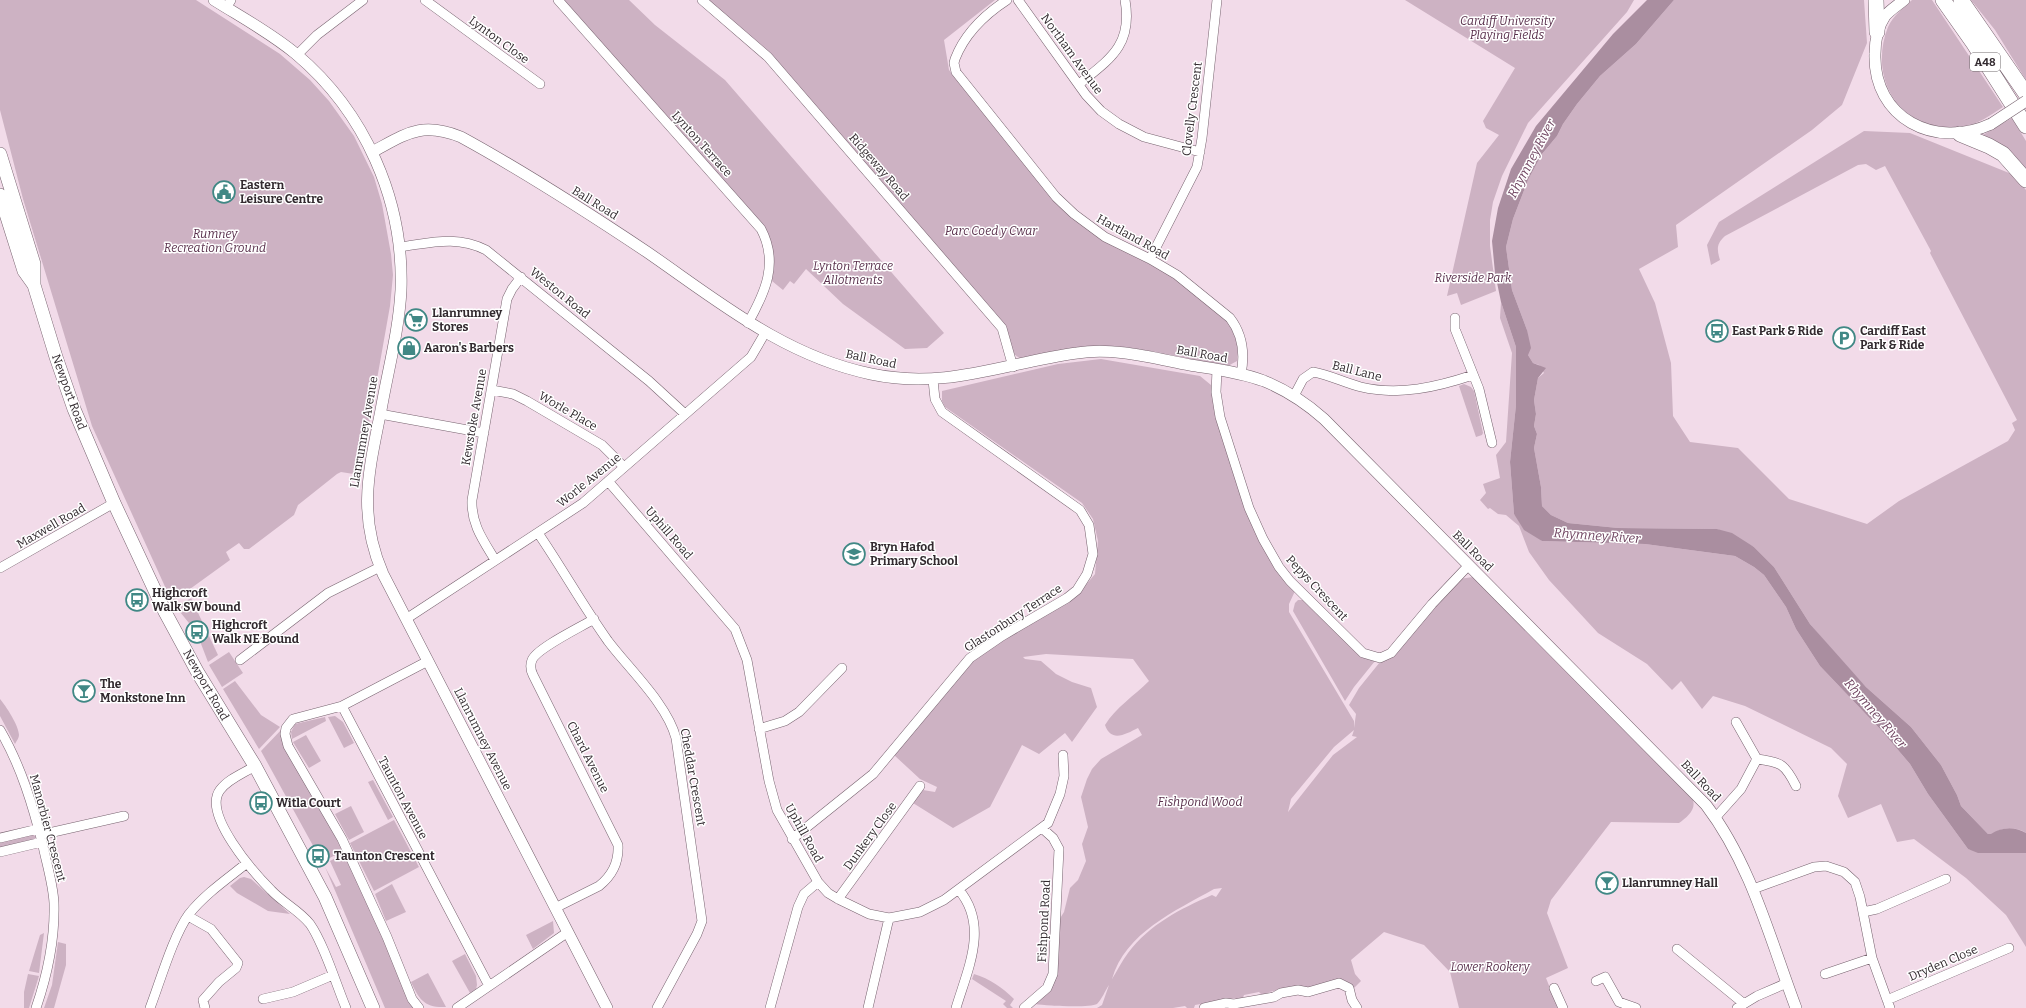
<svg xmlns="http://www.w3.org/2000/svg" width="2026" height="1008" viewBox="0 0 2026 1008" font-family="Bitter,serif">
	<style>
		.green { fill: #cdb2c3; fill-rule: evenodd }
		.water { fill: #aa8ea0 }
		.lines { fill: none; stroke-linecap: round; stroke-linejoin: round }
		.minor-casing { stroke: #77636f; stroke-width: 10 }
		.tertiary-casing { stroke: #77636f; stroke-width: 12 }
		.secondary-casing { stroke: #77636f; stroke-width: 14 }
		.trunk-casing { stroke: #77636f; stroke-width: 16 }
		.minor { stroke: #fff; stroke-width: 9 }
		.tertiary { stroke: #fff; stroke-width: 11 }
		.secondary { stroke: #fff; stroke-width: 13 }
		.trunk { stroke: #fff; stroke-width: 15 }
		.tertiary-bridge-casing { stroke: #77636f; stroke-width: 12; stroke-linecap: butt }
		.tertiary-bridge { stroke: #fff; stroke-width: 11 }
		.labels { text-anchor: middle; stroke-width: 3; stroke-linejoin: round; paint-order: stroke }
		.shield { fill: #fff; stroke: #706a6d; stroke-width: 1 }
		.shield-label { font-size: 11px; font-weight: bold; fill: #322a2f }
		.park-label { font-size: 12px; font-style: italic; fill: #59304c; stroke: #fff }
		.street-label { font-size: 12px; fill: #322a2f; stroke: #fff }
		.poi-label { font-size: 12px; font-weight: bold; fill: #322a2f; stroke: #fff; text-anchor: start }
		.water-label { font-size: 13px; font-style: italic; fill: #704561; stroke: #fff }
	</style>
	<rect width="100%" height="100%" fill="#f2dbe9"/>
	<path class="green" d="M 0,0 L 196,0 L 280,54 L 310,80 L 329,101 L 354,136 L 374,177 L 382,204 L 391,254 L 393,275 L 390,306 L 360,475 L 341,472 L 337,474 L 298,505 L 294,515 L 249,549 L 244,549 L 239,543 L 226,552 L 230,560 L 172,602 L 92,426 L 23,199 L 0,110 Z
		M 563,0 L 629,0 L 655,25 L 725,80 L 944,333 L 927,348 L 905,349 L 843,304 L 806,269 L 794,284 L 790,281 L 783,290 L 772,281 L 771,244 Z
		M 708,0 L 995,0 L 944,40 L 949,70 L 1054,199 L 1171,276 L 1226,320 L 1234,331 L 1238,344 L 1237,361 L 1226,367 C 1186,359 1134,344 1093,346 C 1069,347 1045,354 1021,359 C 1014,355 1012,352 1010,344 L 771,55 Z
		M 1405,0 L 1634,0 L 1627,12 L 1528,123 L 1502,176 L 1493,202 L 1490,220 L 1490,246 L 1496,291 L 1461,305 L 1457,293 L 1447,296 L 1477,163 L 1499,135 L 1486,128 L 1483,121 L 1515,68 Z
		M 1674,0 L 1864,0 L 1867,43 L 1842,105 L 1812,130 L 1676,225 L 1678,247 L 1639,269 L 1655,303 L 1671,363 L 1673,416 L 1690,442 L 1738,448 L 1789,499 L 1867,524 L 1899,501 L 2008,441 L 2015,430 L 2012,423 L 2017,420 L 1930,253 L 1931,251 L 1885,166 L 1876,170 L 1866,164 L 1858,165 L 1725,236 C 1716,244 1717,250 1720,260 L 1711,265 L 1707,245 L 1719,222 L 1864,131 L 1910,133 L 2014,175 L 2026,190 L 2026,833 C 2015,826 2001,827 1991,835 L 1988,834 L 1961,806 L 1957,795 L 1941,765 L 1911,727 L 1866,687 L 1839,658 L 1810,624 L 1774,567 L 1754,547 L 1717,529 L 1618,528 L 1568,523 L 1551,515 L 1542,506 L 1541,487 L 1534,448 L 1537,434 L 1534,426 L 1536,414 L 1534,400 L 1538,378 L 1544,373 L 1539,365 L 1533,363 L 1528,355 L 1527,330 L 1512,290 L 1506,247 L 1513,219 L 1528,180 L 1542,154 L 1557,136 L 1563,124 L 1577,104 L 1600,76 L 1636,44 Z
		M 1912,0 L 1932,0 L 2003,107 C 1991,115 1978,124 1963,127 C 1954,129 1947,128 1938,126 C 1890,118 1871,70 1888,27 C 1893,16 1903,8 1912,0 Z
		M 1971,0 L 2026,0 L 2026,80 L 1995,30 Z
		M 2012,118 L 2026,141 L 2026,171 L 1981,136 Z
		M 1501,302 L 1516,347 L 1516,405 L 1510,462 L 1514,514 L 1542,541 L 1645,544 L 1735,556 L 1754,567 L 1764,575 L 1786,607 L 1796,629 L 1820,666 L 1881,730 L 1910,764 L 1928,794 L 1968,849 L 1986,853 L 2026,853 L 2026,947 L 2006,915 L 1966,878 L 1914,839 L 1897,842 L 1881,804 L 1848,818 L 1838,796 L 1847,764 L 1831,748 L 1745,706 L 1713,696 L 1702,709 L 1681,681 L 1672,690 L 1647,664 L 1598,633 L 1549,580 L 1529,552 L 1519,526 L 1506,515 L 1498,514 L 1490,508 L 1488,509 L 1480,500 L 1486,493 L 1483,484 L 1500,478 L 1496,455 L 1506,442 L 1512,353 L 1500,318 Z
		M 1101,359 L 1200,376 L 1211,385 L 1222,435 L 1242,500 L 1260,540 L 1295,591 L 1289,604 L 1289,612 L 1354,721 L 1354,728 L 1356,714 L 1349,705 L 1359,688 L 1380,662 L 1459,579 L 1473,577 L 1693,800 C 1696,810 1687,817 1679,823 L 1611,822 L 1551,900 L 1547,913 L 1568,968 L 1546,978 L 1558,1008 L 1459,1008 L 1450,972 L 1424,945 L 1384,932 L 1351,960 L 1355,974 L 1361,981 L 1354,988 L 1345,981 L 1340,979 L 1310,988 L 1301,986 L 1269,992 L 1267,995 L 1263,996 L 1259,992 L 1244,995 L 1242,1000 L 1239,1001 L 1235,998 L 1195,1005 L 1194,1008 L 1187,1008 L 1185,1006 L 1173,1008 L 1097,1008 L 1102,1005 L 1109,985 C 1105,991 1102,999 1097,1004 C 1090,1008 1047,1006 1035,1004 L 1049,989 L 1059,920 L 1064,912 L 1070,888 L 1078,880 L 1086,861 L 1082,844 L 1088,827 L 1081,797 L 1087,779 L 1092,769 L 1101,759 L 1142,735 L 1138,728 C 1126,734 1111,743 1105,725 C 1115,708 1135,695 1149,681 L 1133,659 L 1046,654 L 1023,657 L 1025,659 L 1041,661 L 1056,674 L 1072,682 L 1091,688 L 1097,707 L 1072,742 L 1065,733 L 1039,754 L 1022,745 L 990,807 L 953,828 L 913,803 L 923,790 L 935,792 L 937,787 L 920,779 L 894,755 L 975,657 L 1078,594 L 1095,574 L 1098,541 L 1093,519 L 1082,503 L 945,407 L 942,401 L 942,391 L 1058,364 ZM 1354,730 L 1352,736 L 1357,737 L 1333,755 L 1288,812 L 1291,799 L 1334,747 ZM 1222,888 L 1216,897 L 1212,895 C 1180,909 1150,924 1128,953 C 1122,961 1117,971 1112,979 C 1125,933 1175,911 1214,889 Z
		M 1464,384 L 1471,387 L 1474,391 L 1483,433 L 1482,435 L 1476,437 L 1459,386 Z
		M 191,598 L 218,655 L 208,662 L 198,636 L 200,635 L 195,627 L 193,628 L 176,607 Z
		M 1298,600 L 1303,600 L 1349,643 L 1348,645 C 1356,653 1364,659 1375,661 L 1354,687 L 1345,701 L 1293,611 L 1295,603 Z
		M 229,652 L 243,673 L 222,687 L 209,665 Z
		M 235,681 L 261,715 L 280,727 L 259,749 L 223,689 Z
		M 0,699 C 6,706 19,726 19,735 C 19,738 17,740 15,744 L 0,716 Z
		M 335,716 L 343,722 L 354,743 L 344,748 L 328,717 Z
		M 325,717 L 326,721 L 292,739 L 291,732 L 295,724 Z
		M 282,729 L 295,763 L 343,851 L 322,862 L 261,751 Z
		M 306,735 L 321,761 L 309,768 L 293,742 Z
		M 373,780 L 393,817 L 388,820 L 368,782 Z
		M 351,806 L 364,832 L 349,840 L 335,814 Z
		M 394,820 L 419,867 L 374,891 L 350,843 Z
		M 33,834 L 36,837 L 34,840 L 0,848 L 0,842 Z
		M 345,853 L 414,1008 L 385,1008 L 325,867 L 336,887 L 341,885 L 330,861 Z
		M 244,877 L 251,879 L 290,914 L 268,911 L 237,893 L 230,886 L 240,878 Z
		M 392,884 L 406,912 L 386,921 L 375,894 Z
		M 553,921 L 554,933 L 533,949 L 526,935 Z
		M 44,933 L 39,973 L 29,971 L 40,935 Z
		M 58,942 L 66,944 L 66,965 L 54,1008 L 44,1008 L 52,985 Z
		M 465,954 L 476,976 L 477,985 L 476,989 L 470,993 L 452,961 Z
		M 428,973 L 446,1007 C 424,1008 419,999 411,982 Z
		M 28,974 L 39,976 L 29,1008 L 24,1008 L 24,992 Z
		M 974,974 C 990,979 1002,987 1014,999 L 1010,1005 L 1013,1008 L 1007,1008 L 1003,1004 L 1006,1001 L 972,979 Z"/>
	<path class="water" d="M 1647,0 L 1674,0 L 1636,44 L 1600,76 L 1577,104 L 1563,124 L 1557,136 L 1542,154 L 1528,180 L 1513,219 L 1506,247 L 1512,290 L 1527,330 L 1531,348 L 1528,355 L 1533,363 L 1546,368 L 1538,378 L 1534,400 L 1536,414 L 1534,426 L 1537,434 L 1534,448 L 1541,487 L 1542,506 L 1551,515 L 1568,523 L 1618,528 L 1717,529 L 1732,533 L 1754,547 L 1774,567 L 1810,624 L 1866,687 L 1911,727 L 1941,765 L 1957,795 L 1961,806 L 1988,834 L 1991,834 C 2001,827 2015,826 2026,833 L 2026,853 L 1978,853 L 1968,849 L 1928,794 L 1910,764 L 1881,730 L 1820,666 L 1796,629 L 1786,607 L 1764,575 L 1754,567 L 1735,556 L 1645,544 L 1542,541 L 1524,530 L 1514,514 L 1510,462 L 1516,405 L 1516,347 L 1501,302 L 1495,273 L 1492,241 L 1498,208 L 1511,169 L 1536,126 L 1613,34 Z"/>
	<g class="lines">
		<g class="minor-casing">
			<path id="minor" d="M 425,0 L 540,84
				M 558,0 L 761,229 C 779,263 765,293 748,323
				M 702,0 L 768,57 L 1002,328 L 1013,367
				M 1007,0 C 984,15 965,33 955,59 L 954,63 L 956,72 L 1056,197 L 1074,214 L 1105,237 L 1150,259 L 1177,275 L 1230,318 C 1243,335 1245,354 1241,374
				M 1018,0 L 1086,95 L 1101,111 L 1119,124 L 1144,137 L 1200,152
				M 226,8 L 231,0
				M 297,55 L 317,35 L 363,0
				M 1079,84 C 1110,59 1133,45 1125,0
				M 399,247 C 431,243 456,235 486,250 L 649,381 L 685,414
				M 1150,259 L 1197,167 L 1202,138 L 1217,0
				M 1455,318 L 1455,329 L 1479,389 L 1492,443
				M 1217,370 L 1216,392 L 1220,417 L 1249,508 L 1263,539 L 1279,567 L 1290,581 L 1363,653 L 1380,658 L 1391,653 L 1432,604 L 1469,565
				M 492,390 L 513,394 L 527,401 L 602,445 L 624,467
				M 1294,396 L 1303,379 L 1313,372 C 1330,375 1345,383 1361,387 C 1399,396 1437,387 1473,375
				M 380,414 L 484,433
				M 608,481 L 735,629 L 747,660 L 769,781 L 777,810 L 818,882 L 828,893 L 838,899 L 869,914 L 889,918 L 920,912 L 944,900 L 1048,823 L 1060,794 L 1064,776 L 1063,755
				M 538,533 C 562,568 583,606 608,641 C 629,669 667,704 676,738 L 702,921 L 697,934 L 657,1008
				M 495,560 C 483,540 471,524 472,500 L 507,299 L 512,289 L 521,277
				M 0,568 L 114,503
				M 406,619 L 583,503 L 751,357 L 765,333
				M 240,660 L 328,593 L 380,567
				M 342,706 L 489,986
				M 759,729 L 785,721 L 799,712 L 842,668
				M 0,730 C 21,766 33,806 43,846 C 47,865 53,884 54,903 C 55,938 47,976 36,1008
				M 1757,759 C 1781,762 1785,764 1796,786
				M 255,766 C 244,773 228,779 220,790 C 202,814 254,873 271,890 C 283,903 299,910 310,924 C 324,944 336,984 346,1008
				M 1716,817 L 1741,789 L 1757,759 L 1736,722
				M 40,835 L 124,816
				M 0,838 L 38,829
				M 792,839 L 873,774 L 970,658 L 1002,636 L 1067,598 L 1077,590 L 1087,574 L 1093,554 L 1089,525 L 1080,510 L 942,412 L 935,399 L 933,380
				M 0,852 L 42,842
				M 1753,889 L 1814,867 L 1826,866 L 1844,872 L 1855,882 L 1860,897 L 1872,958 L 1890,1008
				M 838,899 L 920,786
				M 555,908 L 599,886 C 613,875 619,862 618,845 L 533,675 C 531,671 530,665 532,660 C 537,648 581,627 594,619
				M 1863,912 L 1877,909 L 1946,879
				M 188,916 L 211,929 L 238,963 L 236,968 L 219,982 L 203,1000 L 205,1008
				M 1677,949 L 1743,1003
				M 1825,974 L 1872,958
				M 1596,981 L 1605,977 L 1619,1002 L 1636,1008
				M 1554,988 L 1563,1008
				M 263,999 L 293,992 L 333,975
				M 1887,1000 L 2009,948
				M 150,1008 C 160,982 173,936 189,914 C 205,894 227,879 247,863
				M 419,1008 L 412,999 L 387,937 L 342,839 L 288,746 L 285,734 L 286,728 L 293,719 L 342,706 L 428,661
				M 457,1008 L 568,932
				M 770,1008 L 798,907 L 804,894 L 818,882
				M 868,1008 L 889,918
				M 956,1008 C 968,968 989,926 959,890
				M 1024,1008 L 1047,988 L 1053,974 L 1059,849 L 1053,838 L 1043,829
				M 1204,1008 L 1226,1003 L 1234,1004 L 1274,997 L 1281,993 L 1298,990 L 1308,992 L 1339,983 L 1349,988 L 1352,1000 L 1357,1008
				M 1737,1008 L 1757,996 L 1787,983"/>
		</g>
		<g class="tertiary-casing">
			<path id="tertiary" d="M 214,0 C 241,17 271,33 296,54 C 365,112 404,200 401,290 C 399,330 388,370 381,410 C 369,471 357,514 383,574 L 607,1008
				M 1904,0 C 1898,5 1890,10 1885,16 C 1877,28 1875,40 1875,54 C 1873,118 1935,150 1991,124
				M 372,152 C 406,134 421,121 461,137 C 525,172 587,212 647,252 C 718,301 784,356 871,374 C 946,390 1004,363 1077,353 C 1114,347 1153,358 1190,365 C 1214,369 1240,372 1264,381 C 1286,390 1306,403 1324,419 L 1706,805 C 1751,864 1770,939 1796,1008"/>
		</g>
		<g class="secondary-casing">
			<path id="secondary" d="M 0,154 L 34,264 L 34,285 L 56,357 L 74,409 L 114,503 L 165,612 L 198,673 L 255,766 L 325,897 L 373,1008
				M 0,195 L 24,271 L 34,285"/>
		</g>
		<g class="trunk-casing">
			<path id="trunk" d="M 1876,0 L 1877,32
				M 1943,0 L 1974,44 L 2026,126
				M 1961,0 L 2026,94
				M 1960,134 L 1989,146 L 2003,154 L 2026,180"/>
		</g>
		<use href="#minor" class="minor"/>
		<use href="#tertiary" class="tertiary"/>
		<use href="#secondary" class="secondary"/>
		<use href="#trunk" class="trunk"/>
		<g class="tertiary-bridge-casing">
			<path id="tertiary-bridge" d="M 1991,124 L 2026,101"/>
		</g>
		<use href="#tertiary-bridge" class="tertiary-bridge"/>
	</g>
	<defs>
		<g id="civic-ring" transform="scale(1.15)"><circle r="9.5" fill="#fff" stroke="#408885" stroke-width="1.5"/><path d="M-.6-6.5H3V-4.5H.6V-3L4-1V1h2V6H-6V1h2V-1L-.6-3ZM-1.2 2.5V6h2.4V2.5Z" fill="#408885"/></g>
		<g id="supermarket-ring" transform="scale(1.15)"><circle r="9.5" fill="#fff" stroke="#408885" stroke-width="1.5"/><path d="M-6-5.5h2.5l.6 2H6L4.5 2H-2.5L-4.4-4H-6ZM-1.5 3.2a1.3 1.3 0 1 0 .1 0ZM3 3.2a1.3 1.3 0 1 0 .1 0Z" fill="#408885"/></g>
		<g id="bus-ring" transform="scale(1.15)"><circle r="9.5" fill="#fff" stroke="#408885" stroke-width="1.5"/><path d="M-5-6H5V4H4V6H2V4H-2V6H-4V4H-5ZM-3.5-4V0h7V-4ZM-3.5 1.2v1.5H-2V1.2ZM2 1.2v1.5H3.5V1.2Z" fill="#408885"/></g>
		<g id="parking-ring" transform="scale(1.15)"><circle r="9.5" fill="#fff" stroke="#408885" stroke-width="1.5"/><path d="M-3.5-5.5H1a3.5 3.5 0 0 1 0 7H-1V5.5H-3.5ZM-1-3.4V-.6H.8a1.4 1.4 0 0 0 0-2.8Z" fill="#408885"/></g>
		<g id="shop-ring" transform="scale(1.15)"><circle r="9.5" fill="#fff" stroke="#408885" stroke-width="1.5"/><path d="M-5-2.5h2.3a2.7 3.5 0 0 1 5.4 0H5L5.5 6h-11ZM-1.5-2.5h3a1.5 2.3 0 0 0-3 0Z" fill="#408885"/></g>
		<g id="school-ring" transform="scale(1.15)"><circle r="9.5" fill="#fff" stroke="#408885" stroke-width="1.5"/><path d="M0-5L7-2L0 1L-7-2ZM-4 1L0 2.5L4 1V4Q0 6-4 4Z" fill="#408885"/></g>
		<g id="bar-ring" transform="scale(1.15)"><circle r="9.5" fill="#fff" stroke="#408885" stroke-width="1.5"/><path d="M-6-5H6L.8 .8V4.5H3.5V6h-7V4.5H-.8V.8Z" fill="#408885"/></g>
	</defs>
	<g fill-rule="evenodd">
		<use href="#civic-ring" x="224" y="192"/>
		<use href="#supermarket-ring" x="416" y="320"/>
		<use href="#bus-ring" x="1717" y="331"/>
		<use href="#parking-ring" x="1844" y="338"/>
		<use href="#shop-ring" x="409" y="348"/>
		<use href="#school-ring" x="854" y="554"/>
		<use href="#bus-ring" x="137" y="600"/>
		<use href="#bus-ring" x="197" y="632"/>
		<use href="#bar-ring" x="84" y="691"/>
		<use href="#bus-ring" x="261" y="803"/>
		<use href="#bus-ring" x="318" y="856"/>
		<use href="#bar-ring" x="1607" y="883"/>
	</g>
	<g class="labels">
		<rect class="shield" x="1970" y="53" width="30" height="18" rx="3"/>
		<g class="shield-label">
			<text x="1985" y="66">A48</text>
		</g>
		<g class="park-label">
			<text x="1507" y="25">Cardiff University<tspan x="1507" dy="14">Playing Fields</tspan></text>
			<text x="991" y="235">Parc Coed y Cwar</text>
			<text x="215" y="238">Rumney<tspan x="215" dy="14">Recreation Ground</tspan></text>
			<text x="853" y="270">Lynton Terrace<tspan x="853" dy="14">Allotments</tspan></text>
			<text x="1473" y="282">Riverside Park</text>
			<text x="1200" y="806">Fishpond Wood</text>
			<text x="1490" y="971">Lower Rookery</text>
		</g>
		<g class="street-label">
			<text transform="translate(499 40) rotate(36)" y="4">Lynton Close</text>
			<text transform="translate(1072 54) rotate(54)" y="4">Northam Avenue</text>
			<text transform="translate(1192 109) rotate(-83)" y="4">Clovelly Crescent</text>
			<text transform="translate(702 144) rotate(48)" y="4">Lynton Terrace</text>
			<text transform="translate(879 167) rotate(49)" y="4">Ridgeway Road</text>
			<text transform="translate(595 203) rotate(32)" y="4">Ball Road</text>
			<text transform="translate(1133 237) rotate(29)" y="4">Hartland Road</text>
			<text transform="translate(560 293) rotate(39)" y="4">Weston Road</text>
			<text transform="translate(1202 354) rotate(10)" y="4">Ball Road</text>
			<text transform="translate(871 359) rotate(12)" y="4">Ball Road</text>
			<text transform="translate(1357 371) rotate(14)" y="4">Ball Lane</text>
			<text transform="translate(69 392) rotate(70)" y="4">Newport Road</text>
			<text transform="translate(568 411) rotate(30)" y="4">Worle Place</text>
			<text transform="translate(474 417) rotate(-80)" y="4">Kewstoke Avenue</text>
			<text transform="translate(364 432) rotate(-80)" y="4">Llanrumney Avenue</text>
			<text transform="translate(589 480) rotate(-39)" y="4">Worle Avenue</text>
			<text transform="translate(51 526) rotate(-30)" y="4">Maxwell Road</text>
			<text transform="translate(669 533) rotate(49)" y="4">Uphill Road</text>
			<text transform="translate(1473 551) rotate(45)" y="4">Ball Road</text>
			<text transform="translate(1317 588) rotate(47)" y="4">Pepys Crescent</text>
			<text transform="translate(1013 618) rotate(-33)" y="4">Glastonbury Terrace</text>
			<text transform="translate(206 685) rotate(60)" y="4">Newport Road</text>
			<text transform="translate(483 739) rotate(63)" y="4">Llanrumney Avenue</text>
			<text transform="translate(588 757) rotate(63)" y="4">Chard Avenue</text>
			<text transform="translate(693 777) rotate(80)" y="4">Cheddar Crescent</text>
			<text transform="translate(1701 781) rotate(47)" y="4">Ball Road</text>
			<text transform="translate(403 798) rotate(62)" y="4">Taunton Avenue</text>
			<text transform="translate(48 828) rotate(75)" y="4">Manorbier Crescent</text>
			<text transform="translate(804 833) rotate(61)" y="4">Uphill Road</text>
			<text transform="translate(870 836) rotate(-54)" y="4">Dunkery Close</text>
			<text transform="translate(1044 921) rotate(-87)" y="4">Fishpond Road</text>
			<text transform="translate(1943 963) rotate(-23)" y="4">Dryden Close</text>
		</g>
		<g class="poi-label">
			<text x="240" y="189">Eastern<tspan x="240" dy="14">Leisure Centre</tspan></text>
			<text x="432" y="317">Llanrumney<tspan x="432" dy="14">Stores</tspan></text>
			<text x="1732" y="335">East Park &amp; Ride</text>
			<text x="1860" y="335">Cardiff East<tspan x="1860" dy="14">Park &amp; Ride</tspan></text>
			<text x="424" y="352">Aaron's Barbers</text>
			<text x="870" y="551">Bryn Hafod<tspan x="870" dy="14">Primary School</tspan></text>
			<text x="152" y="597">Highcroft<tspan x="152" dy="14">Walk SW bound</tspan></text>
			<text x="212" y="629">Highcroft<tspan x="212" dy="14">Walk NE Bound</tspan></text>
			<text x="100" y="688">The<tspan x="100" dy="14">Monkstone Inn</tspan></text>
			<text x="276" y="807">Witla Court</text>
			<text x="334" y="860">Taunton Crescent</text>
			<text x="1622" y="887">Llanrumney Hall</text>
		</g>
		<g class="water-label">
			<text transform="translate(1531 158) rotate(-62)" y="5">Rhymney River</text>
			<text transform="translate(1597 535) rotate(4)" y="5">Rhymney River</text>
			<text transform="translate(1876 713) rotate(49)" y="5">Rhymney River</text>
		</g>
	</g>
</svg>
